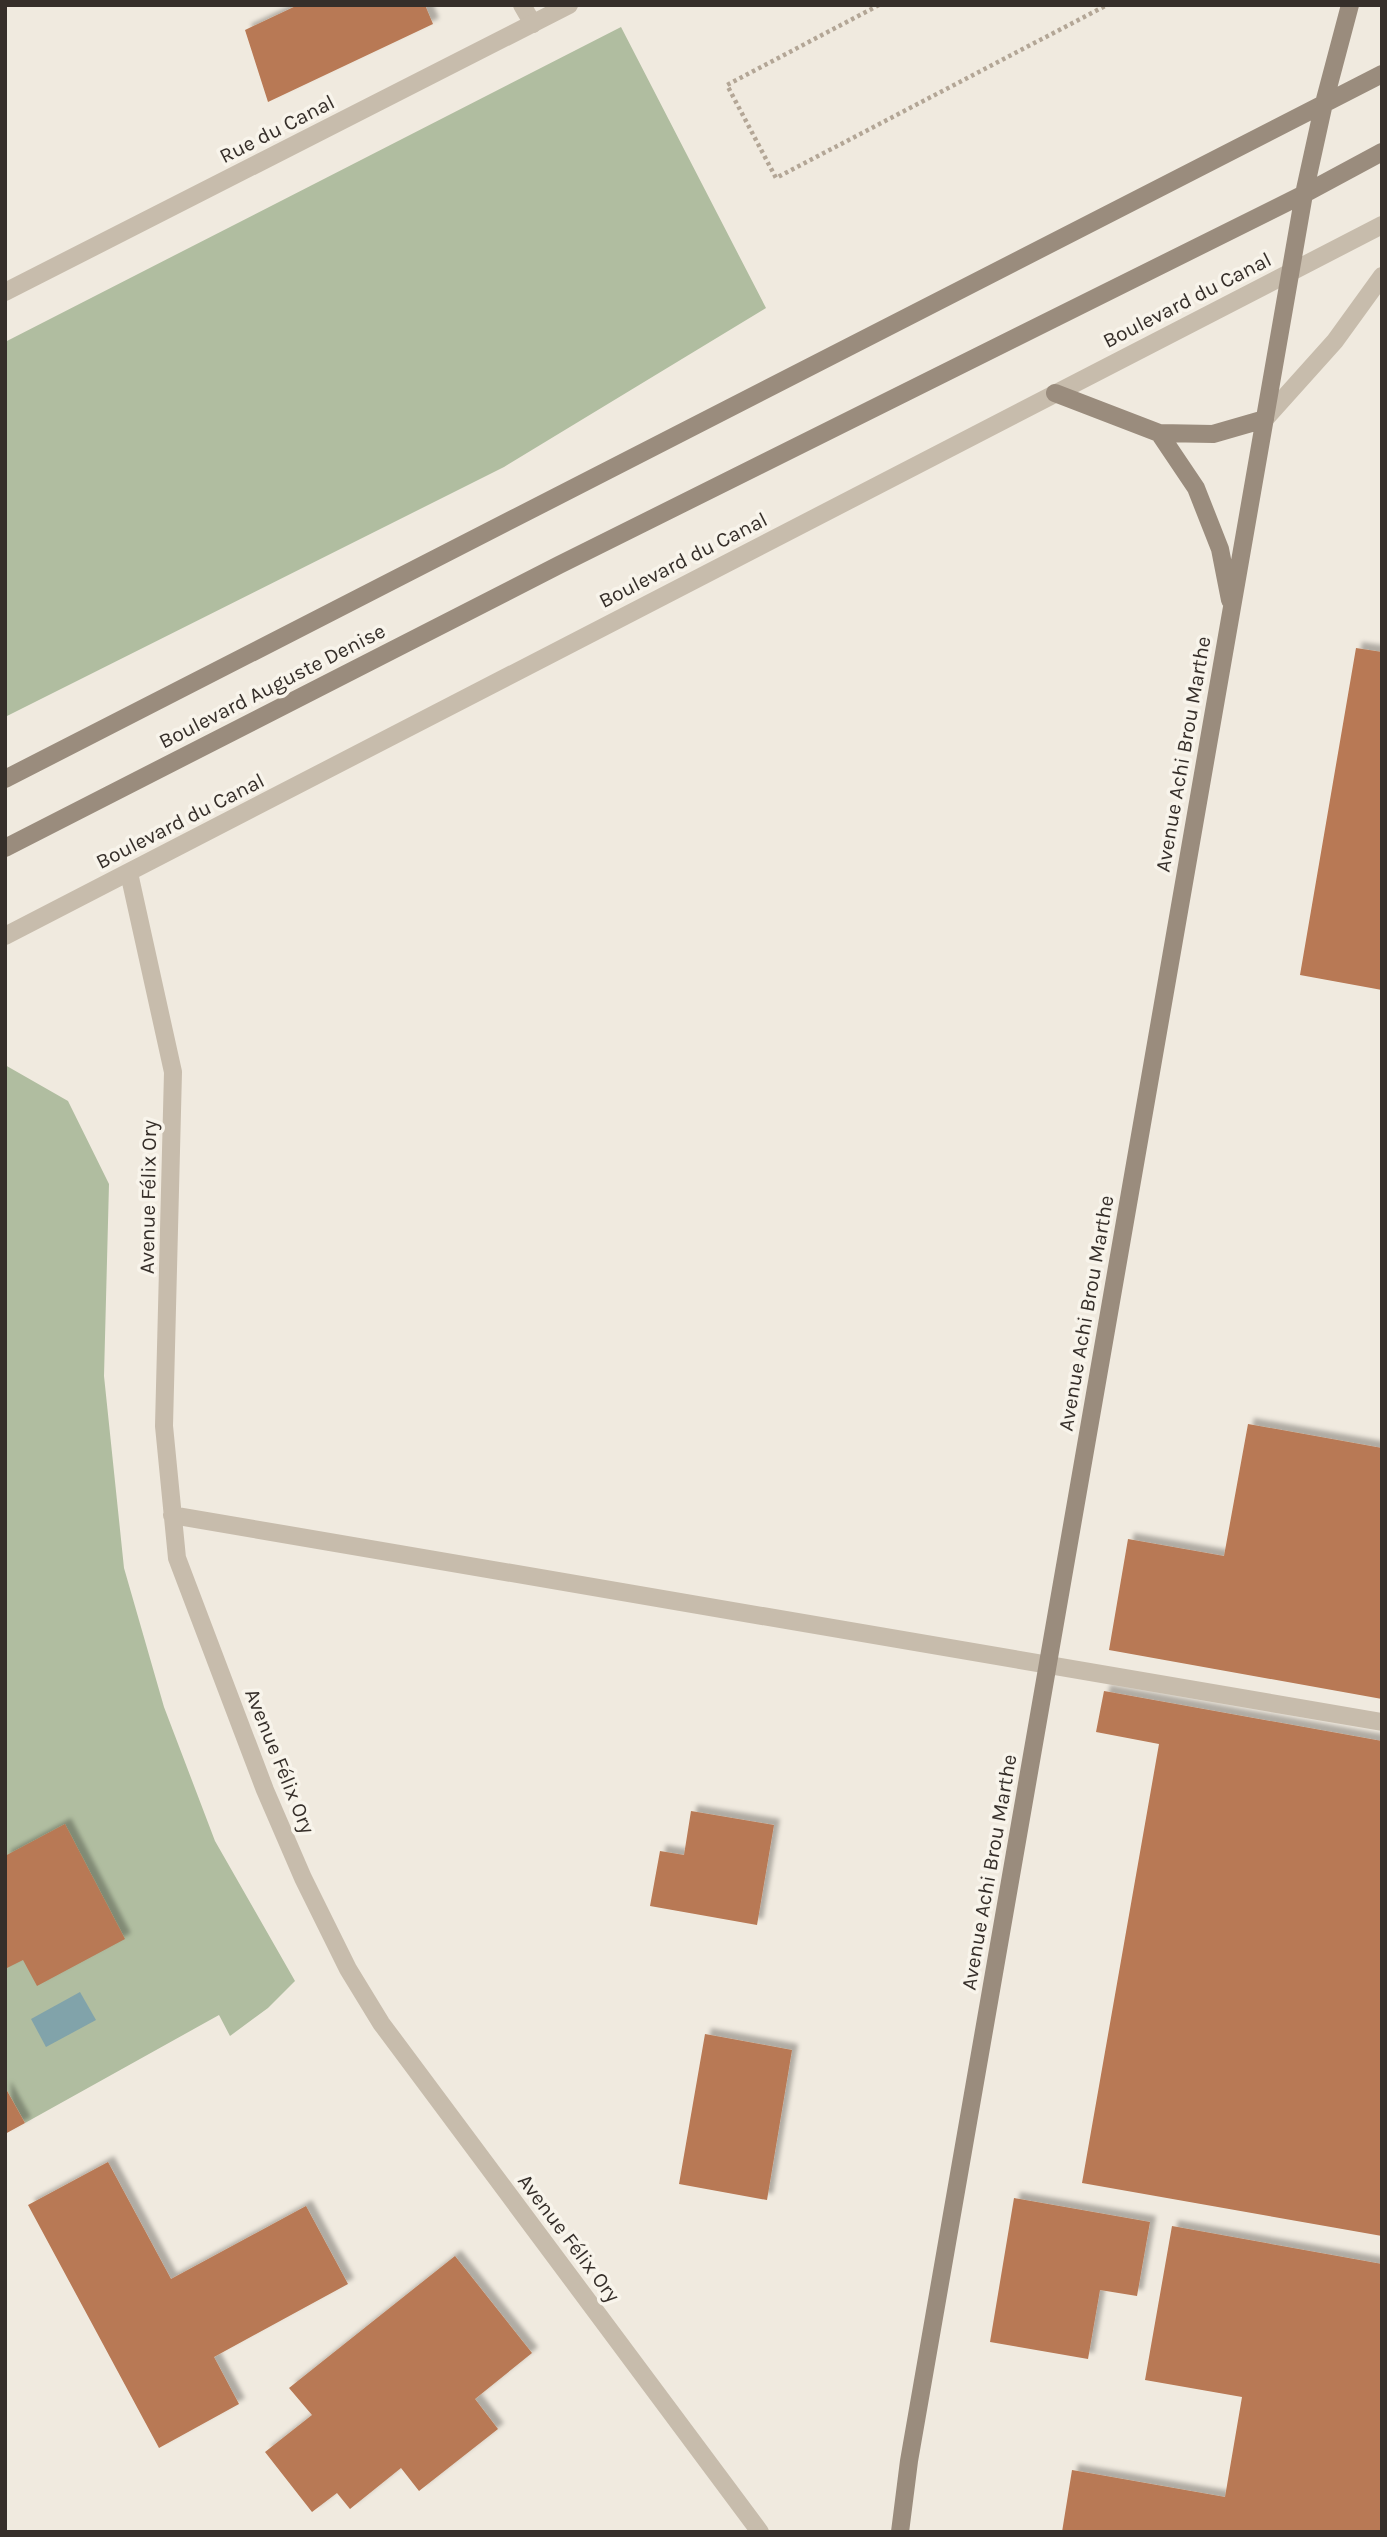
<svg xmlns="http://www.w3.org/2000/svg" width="1387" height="2537" viewBox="0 0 1387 2537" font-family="Karla,sans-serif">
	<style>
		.green { fill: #b0bda0 }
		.water { fill: #81a3aa }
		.building { fill: #b87954; filter: url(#shadow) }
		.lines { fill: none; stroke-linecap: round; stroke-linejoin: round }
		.path { stroke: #b3a696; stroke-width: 4.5; stroke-dasharray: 3.5 3.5; stroke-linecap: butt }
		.lane { stroke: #c7bcac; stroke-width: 18 }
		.street { stroke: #c7bcac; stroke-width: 18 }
		.secondary { stroke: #9a8c7d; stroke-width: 18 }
		.labels { text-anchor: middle; stroke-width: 7; stroke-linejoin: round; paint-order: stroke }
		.street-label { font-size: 21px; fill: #362f2a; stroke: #f8f4eb }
	</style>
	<defs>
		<filter id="shadow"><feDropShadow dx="6" dy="-6" stdDeviation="2" flood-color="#0004"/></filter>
	</defs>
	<rect width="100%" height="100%" fill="#f0eadf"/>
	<path class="green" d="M 621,27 L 766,308 L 504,467 L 5,717 L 5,342 Z
		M 5,1065 L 68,1101 L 109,1184 L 104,1376 L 124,1568 L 164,1707 L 215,1841 L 295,1981 L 268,2008 L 230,2036 L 219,2015 L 25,2123 L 5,2087 Z"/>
	<path class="water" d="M 80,1992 L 96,2020 L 46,2047 L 31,2019 Z"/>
	<path class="building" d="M 298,5 L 425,5 L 433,24 L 268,102 L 245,30 Z
		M 1356,648 L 1382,652 L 1382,990 L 1300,975 Z
		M 1248,1424 L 1382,1448 L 1382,1699 L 1109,1650 L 1128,1539 L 1224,1556 Z
		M 1104,1691 L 1382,1741 L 1382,2236 L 1082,2183 L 1159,1744 L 1096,1732 Z
		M 691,1811 L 774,1825 L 757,1925 L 650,1906 L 660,1851 L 684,1855 Z
		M 65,1824 L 125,1939 L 37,1986 L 23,1960 L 5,1969 L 5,1856 Z
		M 705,2034 L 792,2050 L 767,2200 L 679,2184 Z
		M 5,2087 L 25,2123 L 5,2134 Z
		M 108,2162 L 171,2279 L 306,2206 L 348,2284 L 214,2357 L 239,2404 L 159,2448 L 28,2205 Z
		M 1014,2198 L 1150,2222 L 1137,2296 L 1100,2290 L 1088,2359 L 990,2342 Z
		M 1172,2226 L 1382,2264 L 1382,2532 L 1062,2532 L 1072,2470 L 1225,2497 L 1242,2397 L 1145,2380 Z
		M 455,2256 L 532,2353 L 475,2399 L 498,2429 L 419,2491 L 401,2468 L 350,2509 L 337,2493 L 312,2512 L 265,2452 L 312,2415 L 289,2388 Z"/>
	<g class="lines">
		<path class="path" d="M 879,5 L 727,85 L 776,178 L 1107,5"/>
		<path class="lane" d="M 522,5 L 533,24"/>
		<path class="street" d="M 5,292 L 569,5
			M 1265,419 L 1335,341 L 1382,276
			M 129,873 L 173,1072 L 164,1426 L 177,1558 L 265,1790 L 303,1878 L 348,1969 L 381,2023 L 760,2532
			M 5,936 L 1382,225
			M 172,1515 L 1382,1722"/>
		<path class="secondary" d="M 1055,393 L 1159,433 L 1213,434 L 1265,419
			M 1159,433 L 1196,488 L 1220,549 L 1230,600
			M 5,779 L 1382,74
			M 5,848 L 559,565 L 1304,194 L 1382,152
			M 900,2532 L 909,2461 L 1304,194 L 1324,103 L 1350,5"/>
	</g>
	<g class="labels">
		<g class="street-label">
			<text transform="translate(277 129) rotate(-27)" y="7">Rue du Canal</text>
			<text transform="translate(1187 300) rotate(-27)" y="7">Boulevard du Canal</text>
			<text transform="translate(683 560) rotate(-27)" y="7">Boulevard du Canal</text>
			<text transform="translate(272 686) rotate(-27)" y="7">Boulevard Auguste Denise</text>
			<text transform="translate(1183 754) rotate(-80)" y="7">Avenue Achi Brou Marthe</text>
			<text transform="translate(180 821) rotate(-27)" y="7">Boulevard du Canal</text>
			<text transform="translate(148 1197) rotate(-89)" y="7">Avenue Félix Ory</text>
			<text transform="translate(1086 1313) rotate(-80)" y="7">Avenue Achi Brou Marthe</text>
			<text transform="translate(280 1761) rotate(68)" y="7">Avenue Félix Ory</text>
			<text transform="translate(989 1872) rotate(-80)" y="7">Avenue Achi Brou Marthe</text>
			<text transform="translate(569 2238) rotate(53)" y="7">Avenue Félix Ory</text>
		</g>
	</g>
	<rect width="1387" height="2537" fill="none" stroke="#362f2a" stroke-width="14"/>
</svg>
